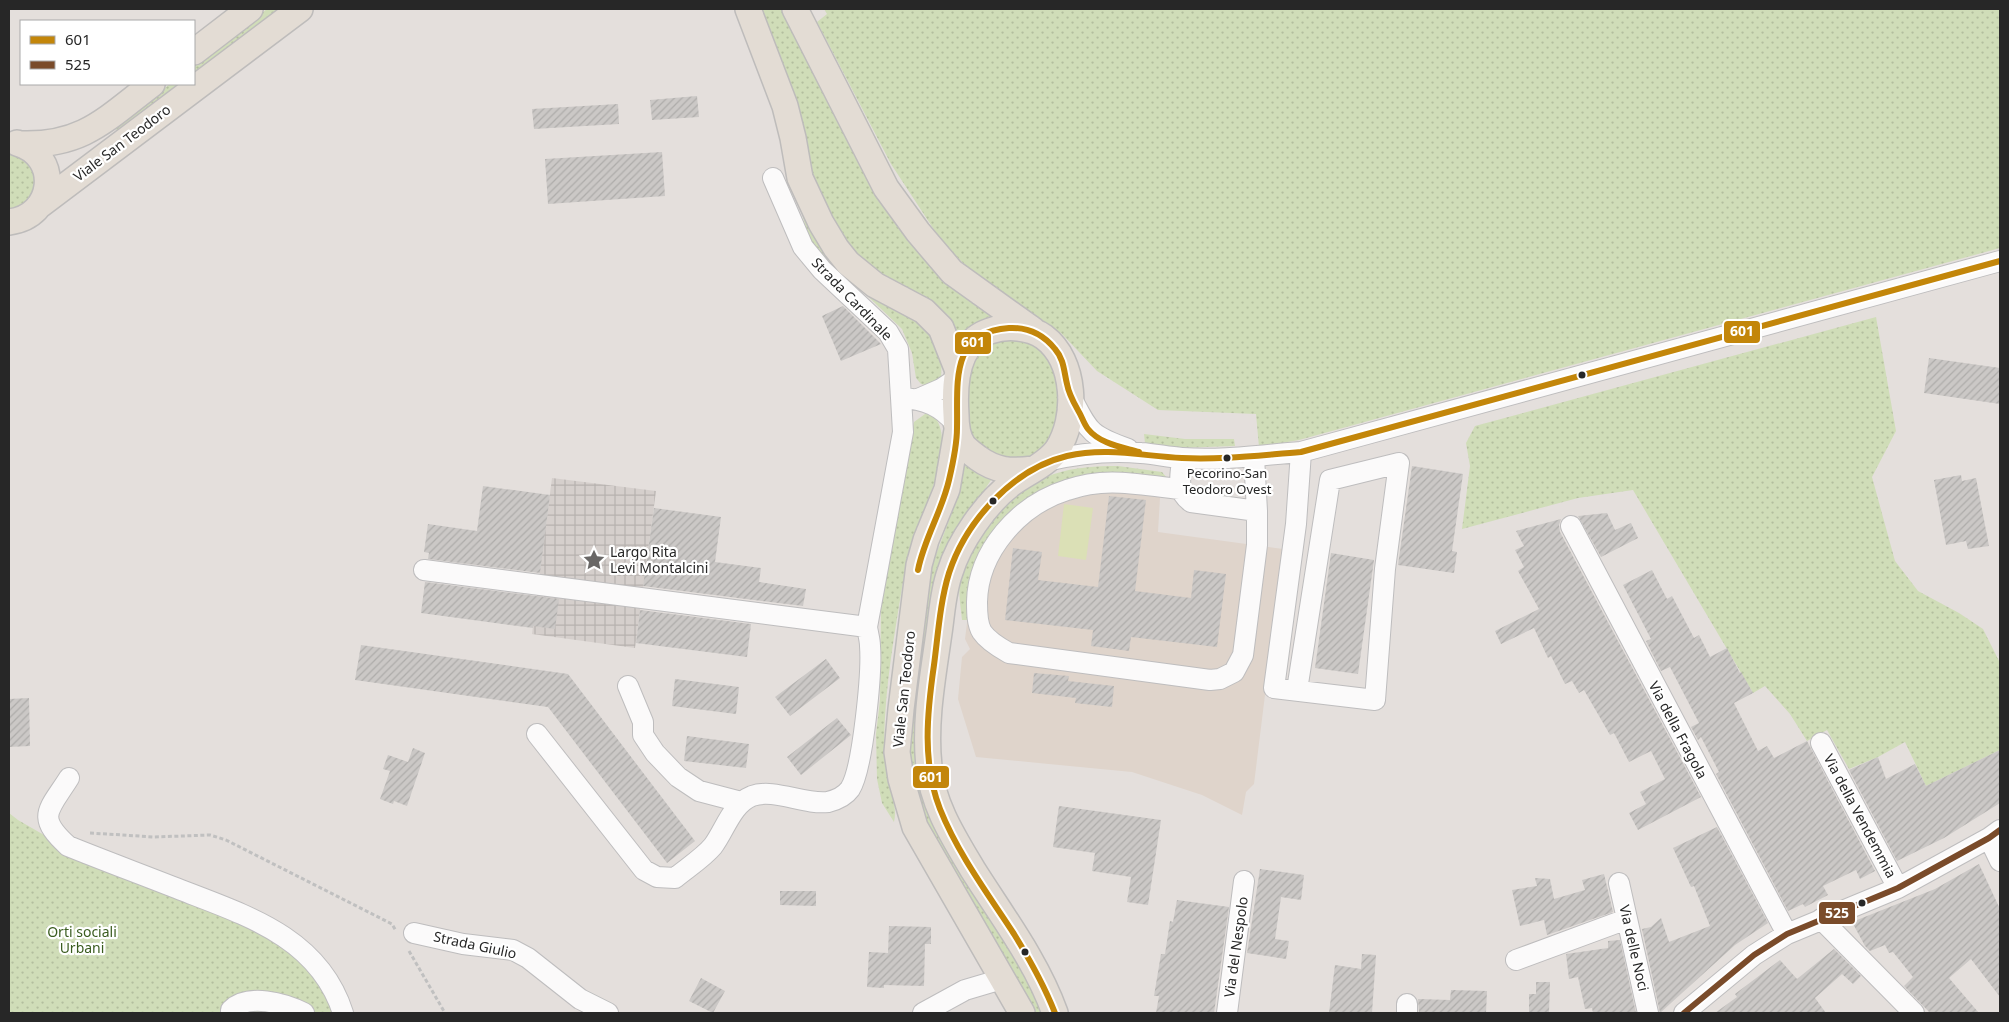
<svg xmlns="http://www.w3.org/2000/svg" width="2009" height="1022" viewBox="0 0 2009 1022" font-family="'Noto Sans',sans-serif">
	<style>
		.education { fill: #dfd4cb }
		.grass { fill: url(#grass-dots) }
		.pitch { fill: #dbe0b6 }
		.plaza { fill: url(#plaza-grid) }
		.building { fill: url(#building-hatch) }
		.lines { fill: none; stroke-linecap: round; stroke-linejoin: round }
		.minor-casing { stroke: #bebdbe; stroke-width: 22 }
		.major-casing { stroke: #bebcbb; stroke-width: 28 }
		.path { stroke: #c0c0c0; stroke-width: 3; stroke-dasharray: 4 2.5; stroke-linecap: butt }
		.minor { stroke: #fbfafa; stroke-width: 20 }
		.major { stroke: #e3dcd4; stroke-width: 25 }
		.bus-1-casing { stroke: #fff; stroke-width: 10 }
		.bus-2-casing { stroke: #fff; stroke-width: 10 }
		.bus-1 { stroke: #c3860a; stroke-width: 6 }
		.bus-2 { stroke: #7a4b2a; stroke-width: 6 }
		.bus-dot { fill: #272727; stroke: #fff; stroke-width: 2 }
		.labels { text-anchor: middle; stroke-width: 4.5; stroke-linejoin: round; paint-order: stroke }
		.bus-label { font-size: 13px; fill: #272727; stroke: #fff }
		.street-label { font-size: 14px; fill: #272727; stroke: #fff }
		.poi-label { font-size: 14px; fill: #272727; stroke: #fff; text-anchor: start }
		.park-label { font-size: 14px; fill: #3a5c1f; stroke: #fff }
		.line-badge { stroke: #fff; stroke-width: 2 }
		.badge-label { font-size: 14px; text-anchor: middle; font-weight: bold; fill: #fff }
	</style>
	<defs>
		<pattern id="grass-dots" width="8" height="8" patternUnits="userSpaceOnUse" patternTransform="scale(1.25)"><rect width="8" height="8" fill="#d0ddb8"/><path d="M2 2h.1M6 6h.1" fill="none" stroke="#b3be9e" stroke-width="1.8" stroke-linecap="round"/></pattern>
		<pattern id="plaza-grid" width="8" height="8" patternUnits="userSpaceOnUse" patternTransform="scale(1.25)"><rect width="8" height="8" fill="#d5cfcc"/><path d="M0 4h8M4 0v8" fill="none" stroke="#b7b2af"/></pattern>
		<pattern id="building-hatch" width="6" height="6" patternUnits="userSpaceOnUse" patternTransform="scale(1.25)"><rect width="6" height="6" fill="#cbc8c6"/><path d="M-1 1l2-2M0 6l6-6M5 7l2-2" fill="none" stroke="#aeacaa"/></pattern>
	</defs>
	<rect width="100%" height="100%" fill="#e4dfdc"/>
	<path class="education" d="M 1161,481 L 1158,532 L 1283,549 L 1254,784 L 1246,792 L 1242,815 L 1202,795 L 1132,772 L 976,757 L 958,699 L 962,657 L 970,649 L 965,639 L 973,575 L 1029,499 Z"/>
	<path class="grass" d="M 267,9 L 284,9 L 194,78 L 194,65 Z
		M 758,9 L 785,9 L 954,285 L 990,315 L 992,322 L 959,343 L 955,326 L 948,315 L 932,303 L 882,277 L 857,258 L 830,218 L 817,195 Z
		M 824,9 L 2000,9 L 2000,248 L 1299,440 L 1259,447 L 1256,414 L 1158,410 L 1097,371 L 1061,333 L 1000,294 L 969,269 L 942,242 L 891,164 L 817,22 L 827,14 Z
		M 170,84 L 187,84 L 119,134 L 116,131 L 117,124 Z
		M 9,154 C 44,157 44,204 9,210 Z
		M 792,179 L 801,205 L 928,327 L 942,354 L 941,378 L 929,386 L 921,384 L 916,378 L 912,353 L 902,329 L 855,284 L 812,249 Z
		M 1876,317 L 1896,431 L 1872,477 L 1895,561 L 1918,591 L 1959,613 L 1983,629 L 2000,663 L 2000,750 L 1926,786 L 1905,742 L 1878,757 L 1849,769 L 1827,730 L 1807,741 L 1790,714 L 1765,686 L 1753,693 L 1633,490 L 1578,498 L 1462,529 L 1470,466 L 1466,443 L 1475,426 Z
		M 1003,337 L 1027,339 L 1048,356 L 1057,378 L 1058,423 L 1045,446 L 1035,455 L 1021,460 L 1010,461 L 976,445 L 965,421 L 966,375 L 980,349 Z
		M 932,413 C 963,446 913,525 906,563 C 898,614 888,666 885,717 C 884,734 884,754 886,770 C 889,788 898,805 894,822 L 882,803 L 877,779 L 876,734 L 880,700 L 881,606 L 914,422 L 925,414 Z
		M 1144,434 L 1185,439 L 1234,439 L 1235,446 L 1178,448 L 1145,443 Z
		M 963,464 L 981,476 L 991,480 L 963,522 L 918,729 L 1044,1013 L 1034,1013 L 1005,957 L 926,829 L 907,749 L 931,568 L 959,494 Z
		M 1118,466 L 1162,472 L 1167,478 L 1069,481 L 973,575 L 967,620 L 962,620 C 961,608 958,594 960,582 C 966,539 1013,488 1054,474 C 1075,467 1096,466 1118,466 Z
		M 9,813 L 18,820 L 44,835 L 62,855 C 99,869 136,883 173,897 C 237,921 309,942 333,1013 L 9,1013 Z"/>
	<path class="pitch" d="M 1064,504 L 1093,508 L 1086,560 L 1058,556 Z"/>
	<path class="plaza" d="M 552,478 L 656,491 L 635,648 L 532,634 Z"/>
	<path class="building" d="M 697,96 L 699,117 L 652,120 L 650,100 Z
		M 618,104 L 619,124 L 534,129 L 532,109 Z
		M 662,152 L 665,196 L 548,204 L 545,159 Z
		M 843,306 L 881,344 L 841,361 L 822,316 Z
		M 1929,358 L 2000,368 L 2000,404 L 1924,393 Z
		M 1412,466 L 1463,474 L 1452,551 L 1457,552 L 1454,573 L 1398,565 Z
		M 1961,475 L 1962,481 L 1976,478 L 1989,546 L 1968,549 L 1966,541 L 1946,545 L 1934,480 Z
		M 483,486 L 550,495 L 540,573 L 428,559 L 429,553 L 424,552 L 428,524 L 477,531 Z
		M 1109,496 L 1146,500 L 1135,591 L 1191,598 L 1194,570 L 1226,574 L 1217,647 L 1131,637 L 1129,651 L 1091,646 L 1093,630 L 1005,620 L 1013,548 L 1042,552 L 1038,580 L 1098,587 Z
		M 654,508 L 721,517 L 715,562 L 761,568 L 759,582 L 806,589 L 803,606 L 643,586 Z
		M 1607,513 L 1615,530 L 1631,523 L 1638,538 L 1601,557 L 1578,516 Z
		M 1561,519 L 1559,525 L 1560,532 L 1701,797 L 1638,830 L 1629,813 L 1646,804 L 1640,792 L 1665,779 L 1651,751 L 1629,762 L 1614,733 L 1610,735 L 1584,690 L 1579,693 L 1572,681 L 1565,684 L 1551,656 L 1548,658 L 1534,628 L 1501,644 L 1495,631 L 1539,609 L 1518,571 L 1524,567 L 1515,550 L 1524,546 L 1516,531 Z
		M 1331,553 L 1374,560 L 1358,674 L 1315,668 Z
		M 1652,570 L 1667,599 L 1672,596 L 1694,638 L 1699,635 L 1710,657 L 1727,648 L 1740,673 L 1741,672 L 1753,693 L 1734,703 L 1758,751 L 1767,746 L 1774,758 L 1807,741 L 1875,871 L 1860,879 L 1856,870 L 1823,886 L 1828,895 L 1805,907 L 1803,904 L 1788,911 L 1716,774 L 1719,772 L 1701,737 L 1698,740 L 1691,727 L 1699,723 L 1670,667 L 1661,671 L 1646,641 L 1651,639 L 1623,585 Z
		M 425,582 L 559,599 L 555,629 L 533,626 L 533,628 L 421,613 Z
		M 640,610 L 751,624 L 747,657 L 636,643 Z
		M 361,645 L 568,674 L 695,841 L 667,863 L 548,707 L 355,680 Z
		M 826,659 L 840,678 L 790,716 L 775,697 Z
		M 1034,673 L 1069,676 L 1068,681 L 1114,686 L 1112,707 L 1075,703 L 1076,698 L 1032,693 Z
		M 675,679 L 739,687 L 736,714 L 672,706 Z
		M 29,698 L 30,746 L 9,747 L 9,699 Z
		M 837,718 L 851,735 L 801,775 L 787,757 Z
		M 687,736 L 749,744 L 746,768 L 684,761 Z
		M 413,748 L 425,753 L 407,806 L 394,801 L 393,804 L 380,799 L 390,771 L 383,769 L 388,755 L 408,762 Z
		M 2000,750 L 2000,803 L 1944,838 L 1897,861 L 1849,770 L 1878,757 L 1886,779 L 1915,764 L 1926,786 Z
		M 1059,806 L 1161,820 L 1148,905 L 1127,902 L 1131,877 L 1092,871 L 1095,853 L 1053,847 Z
		M 1717,827 L 1768,923 L 1735,945 L 1660,1013 L 1642,929 L 1651,927 L 1661,918 L 1669,942 L 1710,926 L 1694,886 L 1691,887 L 1673,848 Z
		M 1979,864 L 2000,909 L 2000,997 L 1971,959 L 1949,978 L 1979,1013 L 1930,1013 L 1904,986 L 1913,977 L 1893,952 L 1889,953 L 1885,945 L 1870,951 L 1865,946 L 1852,922 L 1935,889 Z
		M 1260,869 L 1304,875 L 1301,900 L 1281,897 L 1275,939 L 1289,941 L 1286,959 L 1247,953 Z
		M 1604,874 L 1613,912 L 1547,935 L 1544,920 L 1520,926 L 1512,890 L 1537,886 L 1535,878 L 1550,879 L 1554,899 L 1585,890 L 1582,880 Z
		M 780,891 L 816,891 L 816,906 L 780,905 Z
		M 1177,900 L 1229,907 L 1214,1013 L 1156,1013 L 1159,996 L 1154,996 L 1161,954 L 1165,954 L 1170,921 L 1173,922 Z
		M 889,926 L 931,927 L 931,944 L 925,944 L 924,986 L 884,985 L 884,988 L 867,987 L 869,952 L 888,953 Z
		M 1620,940 L 1636,1013 L 1593,1013 L 1592,1008 L 1585,1009 L 1578,977 L 1569,979 L 1566,954 L 1608,948 L 1608,941 Z
		M 1834,949 L 1861,976 L 1853,984 L 1842,974 L 1815,998 L 1826,1013 L 1715,1013 L 1737,997 L 1735,994 L 1780,960 L 1797,979 Z
		M 1362,954 L 1376,955 L 1372,1013 L 1329,1013 L 1335,965 L 1361,969 Z
		M 701,978 L 725,991 L 713,1013 L 689,1001 Z
		M 1536,982 L 1550,982 L 1549,1013 L 1529,1013 L 1529,994 L 1536,994 Z
		M 1451,990 L 1487,991 L 1486,1013 L 1419,1013 L 1418,999 L 1450,1000 Z"/>
	<g class="lines">
		<g class="minor-casing">
			<path id="minor" d="M 773,178 L 803,247 L 822,270 L 888,332 L 898,349 L 901,398
				M 1070,395 C 1089,431 1088,435 1128,449
				M 918,399 L 941,389 L 956,379
				M 1182,458 C 1181,476 1175,490 1191,502 L 1257,511
				M 1046,461 C 1076,454 1109,450 1141,453 C 1155,454 1168,457 1182,458 C 1222,461 1261,455 1301,452 L 2000,261
				M 1180,489 C 1139,485 1107,476 1067,490 C 1019,505 978,551 977,602 C 977,612 977,624 982,632 C 988,641 1000,648 1009,653 L 1210,680 L 1220,679 L 1234,672 L 1243,655 L 1257,545 L 1257,511 L 1254,457
				M 1571,526 L 1787,934
				M 424,570 L 867,627
				M 628,686 L 643,722 L 643,735 L 655,753 L 678,777 L 699,791 L 741,802
				M 1297,690 L 1330,480 L 1399,463 L 1385,569 L 1375,700 L 1274,688 L 1296,524 L 1301,452
				M 537,734 L 644,870 L 657,877 L 675,878 C 687,868 703,858 713,846 C 725,830 732,804 752,796 C 774,788 804,805 828,802 C 836,800 845,796 850,789 C 863,769 872,672 870,646 C 870,640 868,634 867,627 L 903,432 L 901,398 C 925,399 941,406 956,424
				M 1821,743 L 1898,888
				M 69,778 C 49,810 35,816 68,846 C 105,861 143,875 181,890 C 248,916 319,938 343,1013
				M 1989,838 L 2000,861
				M 1619,883 L 1648,1013
				M 1821,919 L 1914,1013
				M 414,933 L 463,944 L 513,950 L 528,958 L 580,999 L 608,1013
				M 1516,960 L 1627,919
				M 231,1013 L 231,1010 C 248,993 284,1003 304,1013
				M 923,1013 L 965,990 L 992,982 L 1001,976
				M 1227,1013 L 1244,881
				M 1407,1013 L 1407,1004
				M 1684,1013 L 1754,955 L 1787,934 L 1898,888 L 1989,838 L 2000,830"/>
		</g>
		<g class="major-casing">
			<path id="major" d="M 748,9 L 785,106 L 793,138 L 800,178 L 821,223 L 836,248 L 848,263 L 875,285 L 924,311 L 941,328 L 958,371
				M 795,9 L 886,188 L 918,232 L 952,272 L 1033,330
				M 194,52 L 250,9
				M 21,144 C 83,146 106,119 152,84
				M 40,205 L 300,9
				M 9,222 C 55,217 62,156 17,143
				M 957,430 L 947,489 L 926,540 L 919,565 L 901,709 L 897,752 L 901,779 L 915,827 L 1022,1013
				M 1032,469 C 1011,472 996,471 978,458 C 973,454 967,450 963,445 C 957,436 956,425 956,415 C 954,386 955,342 990,331 C 1007,325 1030,327 1044,337 C 1076,361 1078,418 1057,450 C 1046,465 1026,473 1011,484 C 986,503 959,542 950,572 C 943,591 942,613 939,633 C 933,676 924,722 929,766 C 932,804 954,838 973,870 C 1002,916 1037,962 1055,1013"/>
		</g>
		<path class="path" d="M 90,833 L 154,837 L 210,835 L 226,840 L 392,924 L 396,931
			M 409,951 L 445,1013"/>
		<use href="#minor" class="minor"/>
		<use href="#major" class="major"/>
		<g class="bus-1-casing">
			<path id="bus-1" d="M 918,570 C 924,539 942,511 949,480 C 953,463 957,445 957,428 C 958,384 949,332 1009,328 C 1028,327 1043,334 1055,349 C 1064,359 1064,372 1067,384 C 1069,395 1074,403 1079,412 C 1082,417 1084,424 1088,429 C 1100,444 1122,447 1139,452
				M 1055,1013 C 1044,985 1030,960 1014,934 C 988,894 958,854 940,809 C 922,763 927,713 934,665 C 938,635 940,602 949,573 C 966,521 1013,469 1067,456 C 1107,447 1142,456 1182,458 C 1221,460 1261,455 1301,452 L 2000,261"/>
		</g>
		<g class="bus-2-casing">
			<path id="bus-2" d="M 1684,1013 L 1754,955 L 1787,934 L 1898,888 L 1989,838 L 2000,830"/>
		</g>
		<use href="#bus-1" class="bus-1"/>
		<use href="#bus-2" class="bus-2"/>
	</g>
	<defs>
		<g id="sight-bare" transform="scale(1.725)"><path d="M0-6L1.8-2.2L6-1.7L2.9 1.2L3.7 5.4L0 3.3L-3.7 5.4L-2.9 1.2L-6-1.7L-1.8-2.2Z" fill="#696766" stroke="#fff" stroke-width="2.5" paint-order="stroke"/></g>
	</defs>
	<g fill-rule="evenodd">
		<use href="#sight-bare" x="594" y="560"/>
	</g>
	<g class="bus-dot">
		<circle cx="1582" cy="375" r="4.5"/>
		<circle cx="1227" cy="458" r="4.5"/>
		<circle cx="993" cy="501" r="4.5"/>
		<circle cx="1862" cy="903" r="4.5"/>
		<circle cx="1025" cy="952" r="4.5"/>
	</g>
	<g class="labels">
		<g class="bus-label">
			<text x="1227" y="478">Pecorino-San<tspan x="1227" dy="16">Teodoro Ovest</tspan></text>
		</g>
		<g class="street-label">
			<text transform="translate(122 143) rotate(-37)" y="5">Viale San Teodoro</text>
			<text transform="translate(852 299) rotate(46)" y="5">Strada Cardinale</text>
			<text transform="translate(904 689) rotate(-84)" y="5">Viale San Teodoro</text>
			<text transform="translate(1678 730) rotate(62)" y="5">Via della Fragola</text>
			<text transform="translate(1860 816) rotate(62)" y="5">Via della Vendemmia</text>
			<text transform="translate(475 945) rotate(12)" y="5">Strada Giulio</text>
			<text transform="translate(1236 947) rotate(-82)" y="5">Via del Nespolo</text>
			<text transform="translate(1634 948) rotate(77)" y="5">Via delle Noci</text>
		</g>
		<g class="poi-label">
			<text x="610" y="557">Largo Rita<tspan x="610" dy="16">Levi Montalcini</tspan></text>
		</g>
		<g class="park-label">
			<text x="82" y="937">Orti sociali<tspan x="82" dy="16">Urbani</tspan></text>
		</g>
	</g>
	<g class="line-badge">
		<rect x="1723" y="320" width="38" height="24" rx="5" fill="#c3860a"/>
		<rect x="954" y="331" width="38" height="24" rx="5" fill="#c3860a"/>
		<rect x="912" y="765" width="38" height="24" rx="5" fill="#c3860a"/>
		<rect x="1818" y="901" width="38" height="24" rx="5" fill="#7a4b2a"/>
	</g>
	<g class="badge-label">
		<text x="1742" y="336">601</text>
		<text x="973" y="347">601</text>
		<text x="931" y="782">601</text>
		<text x="1837" y="918">525</text>
	</g>
	<rect width="2009" height="1022" fill="none" stroke="#272727" stroke-width="20"/>
	<rect x="20" y="20" width="175" height="65" fill="#ffffff" stroke="#a9a9a9"/>
	<rect x="30" y="36" width="25" height="8" fill="#c3860a" stroke="#a9a9a9"/>
	<text x="65" y="45" font-size="15" fill="#272727">601</text>
	<rect x="30" y="61" width="25" height="8" fill="#7a4b2a" stroke="#a9a9a9"/>
	<text x="65" y="70" font-size="15" fill="#272727">525</text>
</svg>
